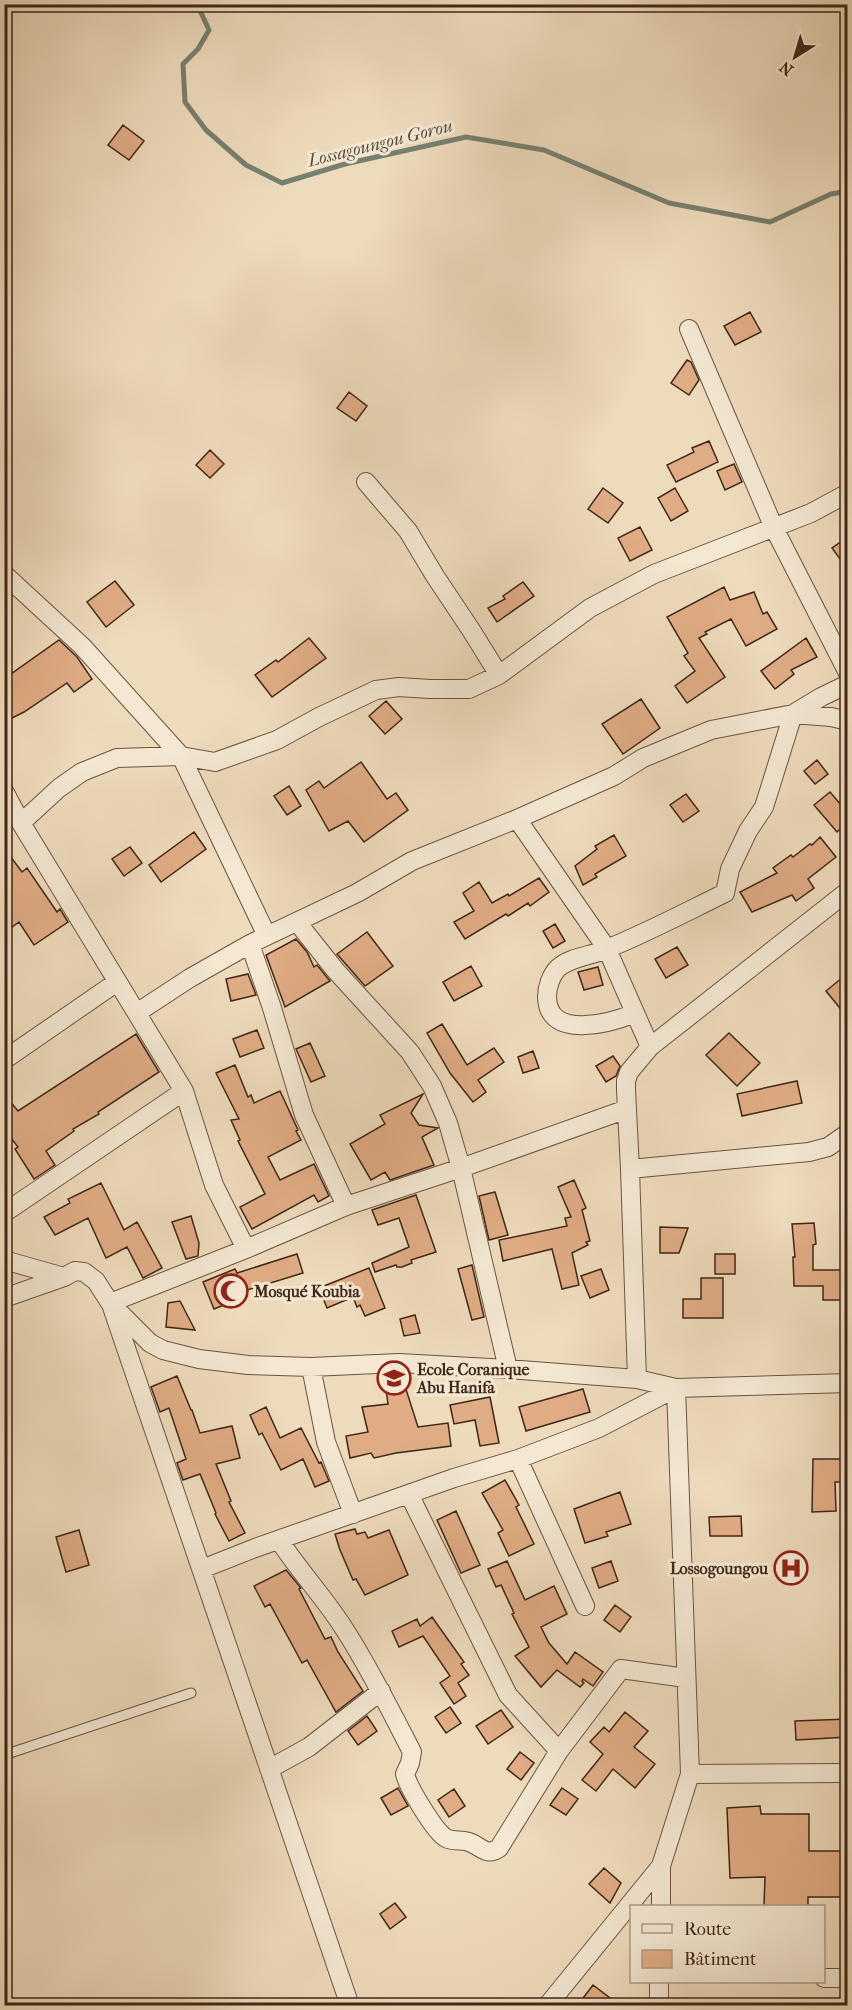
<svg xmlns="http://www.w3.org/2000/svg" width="852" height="2010" viewBox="0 0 852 2010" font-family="'IM FELL French Canon',serif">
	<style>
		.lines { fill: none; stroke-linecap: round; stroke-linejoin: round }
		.stream { stroke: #778070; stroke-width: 5 }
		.building { fill: #e0ac85; stroke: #402718; stroke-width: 1.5 }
		.service-casing { stroke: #6c5441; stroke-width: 11 }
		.minor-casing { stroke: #6c5441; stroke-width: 20 }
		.service { stroke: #f4e8d3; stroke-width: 9 }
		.minor { stroke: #f4e8d3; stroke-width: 18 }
		.labels { text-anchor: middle; stroke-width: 6; stroke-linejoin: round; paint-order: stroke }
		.poi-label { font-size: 16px; font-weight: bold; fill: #402718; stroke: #f4e8d3; text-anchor: start }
		.water-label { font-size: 18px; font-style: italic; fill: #574c3d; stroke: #f4e8d3 }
	</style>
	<rect width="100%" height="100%" fill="#eedbbc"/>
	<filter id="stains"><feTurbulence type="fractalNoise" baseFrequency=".00333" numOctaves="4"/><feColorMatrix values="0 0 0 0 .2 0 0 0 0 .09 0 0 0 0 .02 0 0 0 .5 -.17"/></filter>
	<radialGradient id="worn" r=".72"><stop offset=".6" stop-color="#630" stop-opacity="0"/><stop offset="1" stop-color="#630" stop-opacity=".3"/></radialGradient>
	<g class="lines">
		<path class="stream" d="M 197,4 L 209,30 L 198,49 L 183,64 L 185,102 L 206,130 L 246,165 L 282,183 L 345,164 L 466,137 L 544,150 L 669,203 L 770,222 L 831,194 L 848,191"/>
	</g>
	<path class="building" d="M 123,125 L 144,141 L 129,160 L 108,145 Z
		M 750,312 L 761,332 L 735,345 L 724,326 Z
		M 687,360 L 691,362 L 699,380 L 689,395 L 671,383 Z
		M 349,392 L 367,406 L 356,421 L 337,408 Z
		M 709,441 L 718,462 L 676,482 L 667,465 L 694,452 L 692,448 Z
		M 210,450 L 224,464 L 210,478 L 196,465 Z
		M 734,464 L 742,482 L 725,490 L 717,471 Z
		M 603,488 L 623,503 L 608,523 L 588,509 Z
		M 675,488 L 688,511 L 671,521 L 658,498 Z
		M 640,527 L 652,550 L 630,561 L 618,538 Z
		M 848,537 L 848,570 L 832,548 Z
		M 115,581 L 134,605 L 106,627 L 87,602 Z
		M 523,582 L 534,596 L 497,622 L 488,608 L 505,599 L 503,596 Z
		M 724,587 L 730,600 L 754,592 L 763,614 L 767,612 L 777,629 L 746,646 L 731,619 L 705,632 L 707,634 L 699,638 L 725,677 L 687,703 L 675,686 L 695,671 L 684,656 L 688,653 L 667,617 Z
		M 309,638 L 326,658 L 272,697 L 255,675 L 276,660 L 278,662 Z
		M 806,638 L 817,657 L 791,670 L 794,674 L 775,689 L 761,671 Z
		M 59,640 L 77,657 L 92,679 L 74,692 L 67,683 L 24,712 L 4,722 L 4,679 Z
		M 641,699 L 660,728 L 623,754 L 602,724 Z
		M 386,701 L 402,719 L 385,734 L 369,716 Z
		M 817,760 L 828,774 L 815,784 L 804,771 Z
		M 361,762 L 387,799 L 396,793 L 408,810 L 364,842 L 348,821 L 329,831 L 306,790 L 319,781 L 324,788 Z
		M 289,786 L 301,806 L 287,815 L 274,796 Z
		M 830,792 L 848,813 L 848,822 L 837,832 L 814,805 Z
		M 686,794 L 699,811 L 683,822 L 670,805 Z
		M 194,832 L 206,849 L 161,882 L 149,865 Z
		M 614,835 L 626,856 L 595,874 L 597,877 L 583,885 L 575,866 L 597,849 L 595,846 Z
		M 820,837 L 836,857 L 808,879 L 814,888 L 796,901 L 792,895 L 752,912 L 740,892 L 777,873 L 773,868 L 791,855 L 793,857 L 810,844 L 812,845 Z
		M 130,847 L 142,863 L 124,876 L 112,859 Z
		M 4,848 L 22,872 L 27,868 L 57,912 L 60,909 L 68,922 L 34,945 L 19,922 L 4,933 Z
		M 539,878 L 549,892 L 530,906 L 528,903 L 508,916 L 506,914 L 465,939 L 454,922 L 474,911 L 463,893 L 479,882 L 492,903 L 508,894 L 509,896 Z
		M 555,924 L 565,941 L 553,948 L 543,931 Z
		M 367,932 L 393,966 L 365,986 L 337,954 Z
		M 296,939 L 307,952 L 314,967 L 317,965 L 330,981 L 285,1007 L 266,955 Z
		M 677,947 L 688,965 L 666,978 L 655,959 Z
		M 471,966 L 482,986 L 454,1001 L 443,982 Z
		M 598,967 L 603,985 L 584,990 L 578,972 Z
		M 848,973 L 848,1018 L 826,991 Z
		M 248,974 L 256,995 L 231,1001 L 226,979 Z
		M 442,1024 L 467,1065 L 494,1048 L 504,1062 L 478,1080 L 486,1092 L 473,1102 L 450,1073 L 427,1033 Z
		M 257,1030 L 264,1048 L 240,1057 L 233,1039 Z
		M 729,1033 L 760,1063 L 737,1086 L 706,1055 Z
		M 136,1034 L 159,1072 L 98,1112 L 99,1114 L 73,1129 L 74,1131 L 46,1151 L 55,1165 L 34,1179 L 15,1149 L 18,1147 L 4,1129 L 4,1094 L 18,1111 Z
		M 310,1043 L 325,1076 L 311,1082 L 296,1049 Z
		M 533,1051 L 539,1068 L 523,1073 L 518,1057 Z
		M 613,1056 L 620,1066 L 616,1076 L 606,1082 L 596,1066 Z
		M 235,1065 L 248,1097 L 251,1095 L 254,1103 L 280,1091 L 298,1130 L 296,1131 L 301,1140 L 268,1157 L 280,1180 L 314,1164 L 329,1196 L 318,1202 L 314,1195 L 252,1229 L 240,1207 L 265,1194 L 238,1141 L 240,1140 L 231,1120 L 239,1119 L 216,1073 Z
		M 797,1081 L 802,1103 L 742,1116 L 737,1094 Z
		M 423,1094 L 411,1113 L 419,1125 L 438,1128 L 422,1137 L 434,1165 L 390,1180 L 385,1172 L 371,1180 L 350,1144 L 385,1124 L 380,1115 Z
		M 574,1180 L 586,1208 L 582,1210 L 590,1241 L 586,1242 L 588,1245 L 572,1253 L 579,1285 L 562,1289 L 552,1249 L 503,1261 L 499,1240 L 567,1226 L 565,1218 L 571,1217 L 558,1187 Z
		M 101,1183 L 124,1230 L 137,1222 L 162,1268 L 143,1278 L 127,1247 L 106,1258 L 88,1218 L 55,1235 L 44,1217 L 70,1203 L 68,1199 Z
		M 495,1192 L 508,1235 L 489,1240 L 479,1196 Z
		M 416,1195 L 436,1252 L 411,1260 L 412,1263 L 402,1267 L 397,1267 L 396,1265 L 375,1272 L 372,1263 L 409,1247 L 399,1218 L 378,1225 L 372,1210 Z
		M 191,1216 L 199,1243 L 198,1256 L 186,1259 L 172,1222 Z
		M 814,1223 L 816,1244 L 813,1245 L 813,1270 L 848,1270 L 848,1300 L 823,1300 L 823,1286 L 794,1286 L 793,1257 L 795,1257 L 792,1224 Z
		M 660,1227 L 688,1228 L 679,1253 L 660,1253 Z
		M 297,1254 L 303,1273 L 244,1291 L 246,1296 L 214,1309 L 203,1282 L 235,1269 L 237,1273 Z
		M 715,1254 L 735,1254 L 735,1274 L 715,1274 Z
		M 472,1265 L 484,1317 L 472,1320 L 458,1269 Z
		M 369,1268 L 385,1308 L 365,1316 L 360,1305 L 357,1307 L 353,1297 L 327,1308 L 319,1288 Z
		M 601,1269 L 609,1290 L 590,1298 L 581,1276 Z
		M 701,1278 L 723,1278 L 723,1318 L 683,1318 L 683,1299 L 701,1299 Z
		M 180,1301 L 195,1330 L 166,1327 L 168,1303 Z
		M 415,1315 L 420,1333 L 404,1336 L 400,1319 Z
		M 397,1374 L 400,1387 L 405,1386 L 418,1427 L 448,1423 L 451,1446 L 396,1453 L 374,1458 L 371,1453 L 350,1458 L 346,1436 L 368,1432 L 362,1407 L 388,1404 L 384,1375 Z
		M 177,1376 L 191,1410 L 192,1410 L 200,1433 L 232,1426 L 240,1458 L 216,1464 L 231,1501 L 229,1502 L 245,1533 L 229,1541 L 215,1514 L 216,1513 L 200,1474 L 183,1480 L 177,1463 L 186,1459 L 169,1408 L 160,1412 L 151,1387 Z
		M 583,1389 L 590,1412 L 526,1431 L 519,1407 Z
		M 490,1397 L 499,1443 L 480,1446 L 475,1420 L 454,1424 L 450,1405 Z
		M 266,1407 L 280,1438 L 301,1428 L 319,1463 L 321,1462 L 329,1481 L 315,1487 L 303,1459 L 281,1470 L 262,1433 L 259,1435 L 250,1415 Z
		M 813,1459 L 848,1459 L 848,1482 L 835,1482 L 836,1511 L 812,1512 Z
		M 505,1480 L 519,1505 L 516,1507 L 534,1544 L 509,1556 L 498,1533 L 503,1530 L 482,1493 Z
		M 620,1492 L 631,1524 L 606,1532 L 608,1536 L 585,1543 L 574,1509 Z
		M 456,1511 L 480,1565 L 461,1573 L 437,1520 Z
		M 741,1516 L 742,1536 L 710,1536 L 709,1517 Z
		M 355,1529 L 357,1534 L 365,1532 L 368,1538 L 389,1530 L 408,1575 L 365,1595 L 356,1579 L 353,1580 L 340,1550 L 335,1534 Z
		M 79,1530 L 89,1565 L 66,1572 L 56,1537 Z
		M 507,1561 L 525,1600 L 554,1586 L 567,1614 L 541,1627 L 549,1643 L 567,1664 L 575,1652 L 603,1672 L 593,1686 L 583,1679 L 582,1681 L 584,1683 L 580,1687 L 557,1670 L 541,1687 L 515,1656 L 529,1647 L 512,1614 L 514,1613 L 501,1585 L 496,1587 L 488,1569 Z
		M 611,1561 L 618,1581 L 599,1588 L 592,1568 Z
		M 286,1570 L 301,1588 L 299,1589 L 325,1639 L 331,1637 L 338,1652 L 363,1691 L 336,1712 L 307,1660 L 302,1663 L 270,1604 L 265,1607 L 254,1586 Z
		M 615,1605 L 631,1617 L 620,1632 L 604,1620 Z
		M 432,1617 L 464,1662 L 461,1664 L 469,1675 L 458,1683 L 466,1696 L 454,1704 L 440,1683 L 450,1676 L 423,1636 L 399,1647 L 392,1631 L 417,1619 L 420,1626 Z
		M 450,1707 L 461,1723 L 446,1733 L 435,1717 Z
		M 501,1710 L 513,1727 L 488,1744 L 476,1726 Z
		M 625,1712 L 648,1731 L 634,1747 L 655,1764 L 635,1788 L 613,1769 L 596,1791 L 582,1780 L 603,1754 L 590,1742 L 604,1727 L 609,1732 Z
		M 367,1716 L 377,1731 L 358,1745 L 348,1731 Z
		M 848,1719 L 848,1737 L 796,1740 L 795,1721 Z
		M 520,1752 L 534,1763 L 521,1780 L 507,1769 Z
		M 398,1788 L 408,1806 L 391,1815 L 381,1798 Z
		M 562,1788 L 578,1799 L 566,1815 L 550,1805 Z
		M 454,1789 L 465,1806 L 449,1817 L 438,1800 Z
		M 760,1806 L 761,1814 L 809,1814 L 809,1851 L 848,1851 L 848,1897 L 808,1897 L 808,1906 L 764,1906 L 765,1877 L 730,1878 L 727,1808 Z
		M 604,1868 L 621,1883 L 610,1903 L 589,1884 Z
		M 395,1903 L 406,1917 L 390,1929 L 380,1914 Z
		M 593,1985 L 610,1998 L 604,2006 L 577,2006 Z"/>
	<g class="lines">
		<g class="service-casing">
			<path id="service" d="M 4,1755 L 191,1693"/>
		</g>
		<g class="minor-casing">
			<path id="minor" d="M 689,329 L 774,528 L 848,673
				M 366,482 L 408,531 L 435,576 L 471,630 L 499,675
				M 4,574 L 82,646 L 181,756 L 267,936
				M 4,791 L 21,823 L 184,1091 L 214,1185 L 246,1249
				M 517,819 L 607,949 L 650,1047
				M 21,823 L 59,788 L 82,772 L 117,758 L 181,756 L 215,762 L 277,740 L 319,717 L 376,690 L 399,687 L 430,689 L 469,689 L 499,675 L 590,608 L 654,574 L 811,513 L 848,493
				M 297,922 L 336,971 L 410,1052 L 432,1086 L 448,1123 L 461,1168 L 508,1369
				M 250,944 L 272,1008 L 304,1115 L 346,1206
				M 138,1012 L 190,978 L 250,944 L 357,893 L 412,861 L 517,819 L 614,776 L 643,758 L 711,730 L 793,714 L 821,697 L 848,684
				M 635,1013 C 611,1023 548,1041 547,997 C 547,987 551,975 558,968 C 572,956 593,956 609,948 C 648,932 686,912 725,893 L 730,869 L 748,831 L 764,807 L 793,714 L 831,717 L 848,721
				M 4,1060 L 117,982
				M 630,1169 L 809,1152 L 828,1147 L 848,1133
				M 4,1213 L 184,1091
				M 4,1260 L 64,1277
				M 4,1298 L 64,1277 L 75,1271 L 84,1272 L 96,1281 L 110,1303 L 150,1343 L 163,1350 L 199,1359 L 248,1365 L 311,1367 L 399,1363 L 508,1369 L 637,1379 L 676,1388 L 848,1383
				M 110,1303 L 246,1249 L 346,1206 L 461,1168 L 627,1109
				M 112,1307 L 350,2006
				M 311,1367 L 326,1442 L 353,1514
				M 637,1379 L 630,1169 L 626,1090 L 626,1081 L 629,1072 L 650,1047 L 848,891
				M 518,1459 L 585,1606
				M 409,1494 L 508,1695 L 559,1751
				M 279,1540 C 299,1571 325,1598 345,1630 C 370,1669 391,1711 412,1752 L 410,1763 L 405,1774 C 408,1787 435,1832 446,1838 C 453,1842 462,1839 469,1842 C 481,1846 486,1857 499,1848 L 559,1751 L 621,1669 L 686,1678
				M 202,1569 L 255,1548 L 454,1478 L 518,1459 L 599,1428 L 676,1388 L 690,1774 L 661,1866 L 661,1906
				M 269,1769 L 309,1747 L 381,1691
				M 690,1774 L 848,1773
				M 824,1978 L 848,1978
				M 547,2006 L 661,1866
				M 659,2006 L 659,1982"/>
		</g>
		<use href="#service" class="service"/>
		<use href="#minor" class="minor"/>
	</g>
	<defs>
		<g id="mosque-ring" transform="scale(1.725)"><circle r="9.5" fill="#f4e8d3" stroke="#8f2418" stroke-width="1.5"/><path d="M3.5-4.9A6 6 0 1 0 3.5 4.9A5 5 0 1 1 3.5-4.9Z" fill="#8f2418"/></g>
		<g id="school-ring" transform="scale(1.725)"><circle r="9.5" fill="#f4e8d3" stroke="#8f2418" stroke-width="1.5"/><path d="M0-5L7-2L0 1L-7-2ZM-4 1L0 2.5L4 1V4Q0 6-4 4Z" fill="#8f2418"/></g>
		<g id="hospital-ring" transform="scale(1.725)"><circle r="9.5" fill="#f4e8d3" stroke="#8f2418" stroke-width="1.5"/><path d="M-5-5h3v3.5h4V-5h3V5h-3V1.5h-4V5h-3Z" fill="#8f2418"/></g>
	</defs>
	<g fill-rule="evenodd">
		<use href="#mosque-ring" x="231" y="1291"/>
		<use href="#school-ring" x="394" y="1378"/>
		<use href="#hospital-ring" x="791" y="1568"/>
	</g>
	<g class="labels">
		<g class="poi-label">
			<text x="254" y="1297">Mosqué Koubia</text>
			<text x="417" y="1375">Ecole Coranique<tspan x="417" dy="18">Abu Hanifa</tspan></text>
			<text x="768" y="1574" text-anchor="end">Lossogoungou</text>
		</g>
		<g class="water-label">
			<text transform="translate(380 143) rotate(-14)" y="6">Lossagoungou Gorou</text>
		</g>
	</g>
	<rect width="852" height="2010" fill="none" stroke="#eedbbc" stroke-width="24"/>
	<rect x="6" y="6" width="840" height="1998" fill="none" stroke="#402718" stroke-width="3"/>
	<rect x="12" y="12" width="828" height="1986" fill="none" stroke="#402718" stroke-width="1.5"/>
	<rect x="630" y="1905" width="195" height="78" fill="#f4e8d3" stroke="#ac9b88" stroke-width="1.5"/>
	<rect x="642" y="1924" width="30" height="9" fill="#f4e8d3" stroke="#ac9b88" stroke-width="1.5"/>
	<text x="684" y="1935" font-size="18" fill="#402718">Route</text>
	<rect x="642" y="1950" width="30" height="18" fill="#e0ac85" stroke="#ac9b88" stroke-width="1.5"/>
	<text x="684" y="1965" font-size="18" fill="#402718">Bâtiment</text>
	<g transform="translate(795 57) rotate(217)" stroke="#f4e8d3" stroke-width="4.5" paint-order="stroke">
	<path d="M0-4.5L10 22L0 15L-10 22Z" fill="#402718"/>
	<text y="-9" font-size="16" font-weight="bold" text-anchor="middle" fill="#402718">N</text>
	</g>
	<rect width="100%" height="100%" filter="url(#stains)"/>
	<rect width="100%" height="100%" fill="url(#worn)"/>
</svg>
